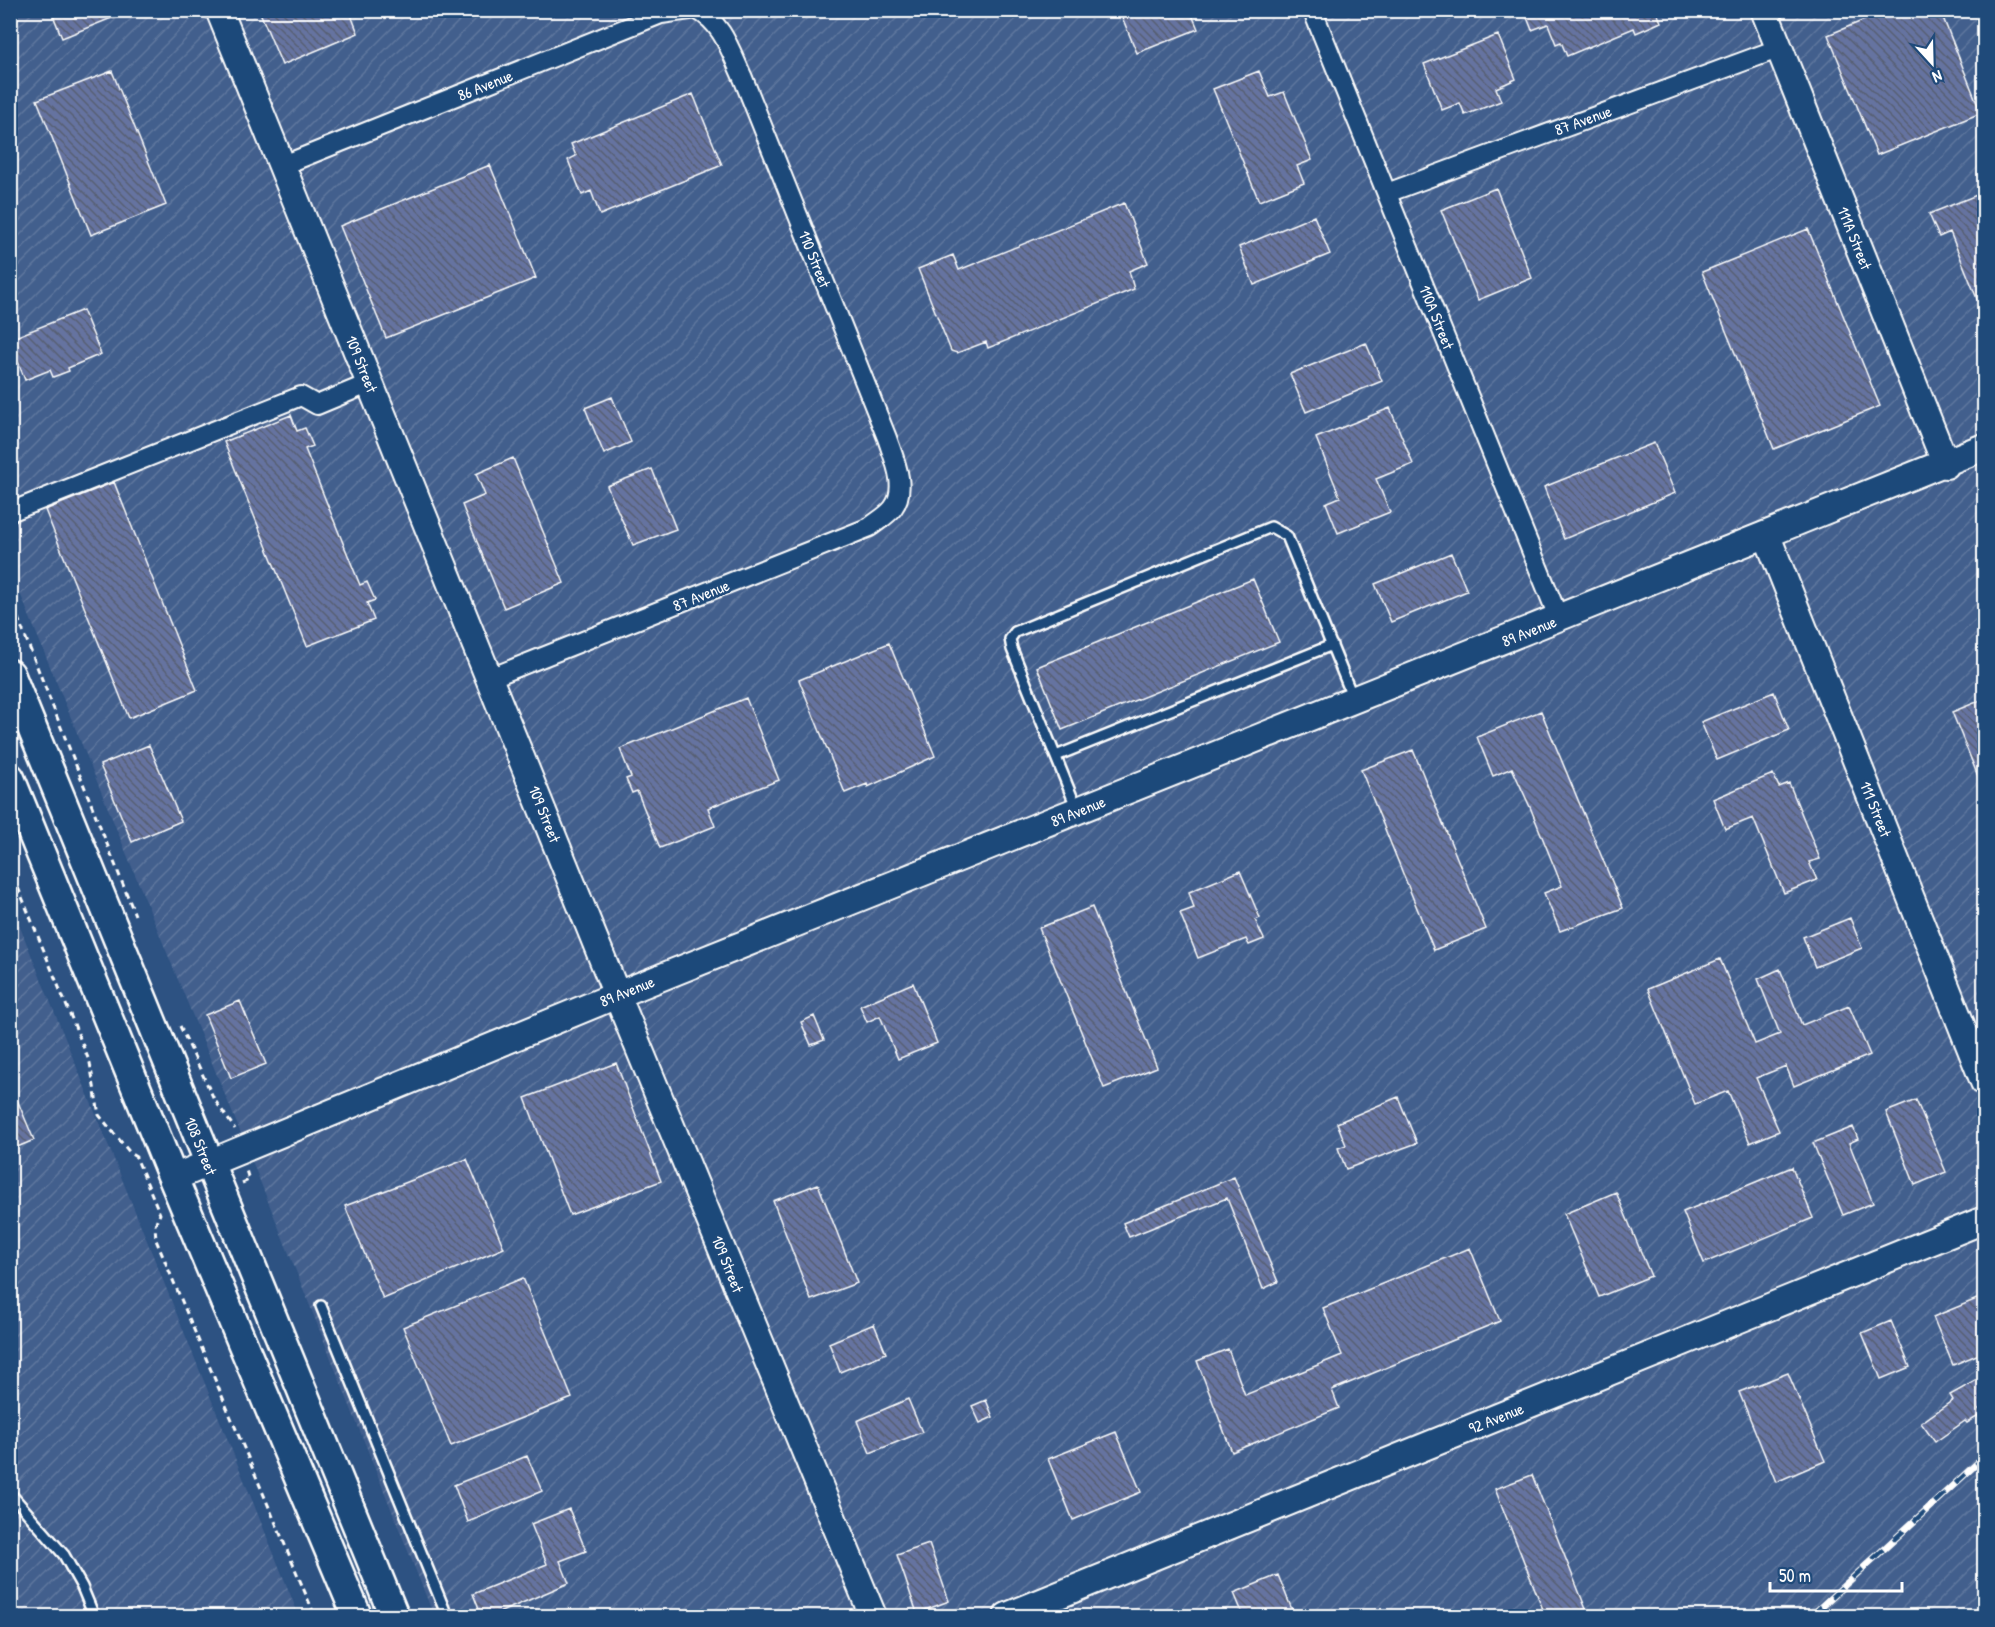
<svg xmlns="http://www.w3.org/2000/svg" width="1995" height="1627" viewBox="0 0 1995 1627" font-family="'Patrick Hand',sans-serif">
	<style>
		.industrial { fill: url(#industrial-furrows) }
		.building { fill: url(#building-back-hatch); stroke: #fff; stroke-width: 1.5 }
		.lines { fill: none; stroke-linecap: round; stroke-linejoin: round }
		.lane-casing { stroke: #fff; stroke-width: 14 }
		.street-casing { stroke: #fff; stroke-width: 22 }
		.secondary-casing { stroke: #fff; stroke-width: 30 }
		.primary-casing { stroke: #fff; stroke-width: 33 }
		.path { stroke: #fff; stroke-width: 3; stroke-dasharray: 6 4.5; stroke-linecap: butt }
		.lane { stroke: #1f4a7a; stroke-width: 9 }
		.street { stroke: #1f4a7a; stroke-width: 18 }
		.secondary { stroke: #1f4a7a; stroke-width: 26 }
		.primary { stroke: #1f4a7a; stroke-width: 28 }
		.rail-casing { stroke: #fff; stroke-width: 7 }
		.rail { stroke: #1f4a7a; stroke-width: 4.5; stroke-dasharray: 14; stroke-linecap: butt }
		.labels { text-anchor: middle; stroke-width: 5; stroke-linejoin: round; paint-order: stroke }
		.street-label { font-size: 16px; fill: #fff; stroke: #1f4a7a }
	</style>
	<defs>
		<pattern id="industrial-furrows" width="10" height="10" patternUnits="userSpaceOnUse" patternTransform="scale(1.5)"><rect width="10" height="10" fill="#425f8d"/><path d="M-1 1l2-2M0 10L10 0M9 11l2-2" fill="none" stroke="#5e779e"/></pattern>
		<pattern id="building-back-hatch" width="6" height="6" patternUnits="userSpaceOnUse" patternTransform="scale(1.5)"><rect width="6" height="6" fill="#6573a0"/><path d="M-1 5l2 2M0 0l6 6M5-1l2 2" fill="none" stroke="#575e72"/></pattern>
	</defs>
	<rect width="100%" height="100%" fill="#2d5282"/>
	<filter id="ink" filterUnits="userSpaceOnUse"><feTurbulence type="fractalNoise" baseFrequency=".0167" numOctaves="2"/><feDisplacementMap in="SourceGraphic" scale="12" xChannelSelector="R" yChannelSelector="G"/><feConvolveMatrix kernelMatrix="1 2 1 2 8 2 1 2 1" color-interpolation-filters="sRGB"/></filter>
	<g filter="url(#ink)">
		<path class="industrial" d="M 10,11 L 1984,11 L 1984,1616 L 434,1616 L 246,1146 L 11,571 Z
			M 11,905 L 299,1616 L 11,1616 Z"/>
		<path class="building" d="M 51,10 L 129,10 L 129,11 L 62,38 Z
			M 259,10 L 349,10 L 358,33 L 282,65 Z
			M 1119,10 L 1190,10 L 1198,29 L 1137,53 Z
			M 1524,10 L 1656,10 L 1661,22 L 1636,33 L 1634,28 L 1567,56 L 1561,42 L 1556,44 L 1548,24 L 1532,30 Z
			M 1889,10 L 1940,10 L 1981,113 L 1877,155 L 1828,35 Z
			M 1498,35 L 1516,79 L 1496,88 L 1501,101 L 1465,115 L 1460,103 L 1442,110 L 1424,64 Z
			M 112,71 L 166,205 L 91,235 L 37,100 Z
			M 1259,71 L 1270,97 L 1284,92 L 1312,160 L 1297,166 L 1304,183 L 1259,201 L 1213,89 Z
			M 693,94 L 722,165 L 600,215 L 591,191 L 582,195 L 568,160 L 576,156 L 571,144 Z
			M 490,165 L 536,278 L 386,338 L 340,226 Z
			M 1496,188 L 1532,278 L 1478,300 L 1441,210 Z
			M 1984,192 L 1984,316 L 1950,232 L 1939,237 L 1929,214 Z
			M 1124,203 L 1148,263 L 1129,271 L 1134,289 L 988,348 L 986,342 L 957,353 L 951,351 L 918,269 L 953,255 L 959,270 Z
			M 1314,216 L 1330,254 L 1254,285 L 1239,247 Z
			M 1808,229 L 1880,406 L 1774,449 L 1702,272 Z
			M 83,310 L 101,354 L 68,368 L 69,371 L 53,377 L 50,370 L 25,380 L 18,362 L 10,365 L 10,339 Z
			M 1366,343 L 1382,381 L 1306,412 L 1290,374 Z
			M 612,397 L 631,442 L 604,454 L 585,408 Z
			M 1390,408 L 1413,464 L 1376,479 L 1390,512 L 1338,533 L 1326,503 L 1340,497 L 1316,438 Z
			M 291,415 L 297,431 L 305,428 L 313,446 L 305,449 L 360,585 L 367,582 L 375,600 L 367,603 L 374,620 L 307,646 L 224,442 Z
			M 1654,443 L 1675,493 L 1564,539 L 1544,487 Z
			M 513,458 L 564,583 L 504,608 L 462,505 L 485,495 L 476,474 Z
			M 652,469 L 676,529 L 633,545 L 607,486 Z
			M 114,482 L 197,690 L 129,718 L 45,510 Z
			M 1451,553 L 1467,591 L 1391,622 L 1375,584 Z
			M 1253,579 L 1279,642 L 1062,730 L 1037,667 Z
			M 889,643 L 935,756 L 868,787 L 867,784 L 845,793 L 799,680 Z
			M 1774,692 L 1789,730 L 1717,760 L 1701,722 Z
			M 746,698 L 779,780 L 708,808 L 715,826 L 660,848 L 637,791 L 632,793 L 626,779 L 631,777 L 620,749 Z
			M 1984,699 L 1984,791 L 1952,712 Z
			M 1541,711 L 1623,908 L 1560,931 L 1544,893 L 1562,886 L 1530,807 L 1512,768 L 1493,776 L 1477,737 Z
			M 149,745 L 181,821 L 132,842 L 100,765 Z
			M 1413,750 L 1486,929 L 1434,950 L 1361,770 Z
			M 1773,774 L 1779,787 L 1789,783 L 1820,859 L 1809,862 L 1817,880 L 1784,893 L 1753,818 L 1725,829 L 1713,799 Z
			M 1240,871 L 1260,918 L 1255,920 L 1264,939 L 1249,945 L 1246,939 L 1198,958 L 1180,913 L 1194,908 L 1189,892 Z
			M 1092,907 L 1157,1067 L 1104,1088 L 1039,928 Z
			M 1850,918 L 1862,948 L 1815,967 L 1803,937 Z
			M 1720,959 L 1755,1044 L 1780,1034 L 1758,979 L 1780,969 L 1802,1025 L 1849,1006 L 1870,1055 L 1794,1086 L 1786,1066 L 1756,1078 L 1779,1131 L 1750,1143 L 1728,1091 L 1695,1104 L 1648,989 Z
			M 913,983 L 937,1043 L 898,1059 L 880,1016 L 867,1022 L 860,1006 Z
			M 240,1001 L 266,1064 L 231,1078 L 205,1015 Z
			M 814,1016 L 824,1040 L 811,1045 L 801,1022 Z
			M 616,1063 L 661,1181 L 570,1215 L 525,1098 Z
			M 10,1083 L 34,1140 L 10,1150 Z
			M 1398,1097 L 1417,1143 L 1346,1169 L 1338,1148 L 1346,1145 L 1337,1123 Z
			M 1916,1100 L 1946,1172 L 1915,1185 L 1886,1112 Z
			M 1853,1127 L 1858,1139 L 1849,1143 L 1873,1203 L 1843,1215 L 1813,1143 Z
			M 467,1159 L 504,1248 L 383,1299 L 345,1206 Z
			M 1792,1167 L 1813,1218 L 1704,1263 L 1683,1212 Z
			M 1234,1177 L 1278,1282 L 1263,1289 L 1227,1198 L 1129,1237 L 1123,1223 Z
			M 818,1184 L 857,1283 L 811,1300 L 773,1201 Z
			M 1616,1192 L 1651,1276 L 1599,1297 L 1564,1214 Z
			M 1470,1248 L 1500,1321 L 1332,1390 L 1339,1408 L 1232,1452 L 1197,1361 L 1228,1349 L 1245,1395 L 1342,1355 L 1323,1308 Z
			M 523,1278 L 572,1398 L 451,1446 L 403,1327 Z
			M 1984,1296 L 1984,1352 L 1953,1365 L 1933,1317 Z
			M 1891,1321 L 1910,1367 L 1881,1379 L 1862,1333 Z
			M 874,1324 L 886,1353 L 840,1372 L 829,1343 Z
			M 1788,1373 L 1825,1461 L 1776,1482 L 1739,1392 Z
			M 1984,1376 L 1984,1405 L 1979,1409 L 1982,1414 L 1967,1423 L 1965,1421 L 1935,1442 L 1921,1423 L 1953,1400 L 1950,1395 Z
			M 908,1399 L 922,1432 L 870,1453 L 857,1421 Z
			M 986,1400 L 993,1417 L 980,1423 L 972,1406 Z
			M 1116,1432 L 1141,1492 L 1073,1520 L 1048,1459 Z
			M 527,1456 L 542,1491 L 468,1522 L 454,1485 Z
			M 1532,1475 L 1586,1609 L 1568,1617 L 1546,1617 L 1495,1489 Z
			M 569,1509 L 586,1551 L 560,1561 L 569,1583 L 489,1617 L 482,1617 L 473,1594 L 547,1564 L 531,1524 Z
			M 929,1544 L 949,1601 L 917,1613 L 897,1555 Z
			M 1278,1575 L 1295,1617 L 1244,1617 L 1234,1593 Z"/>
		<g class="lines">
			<g class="lane-casing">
				<path id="lane" d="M 1056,756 L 1332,645
					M 1077,809 L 1012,649 L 1010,639 L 1015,632 L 1271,527 L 1287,536 L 1353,698
					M 321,1306 L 447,1616
					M 10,1493 L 64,1555 L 82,1587 L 94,1616"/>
			</g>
			<g class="street-casing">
				<path id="street" d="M 1314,14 L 1559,619
					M 281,166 L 661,14 L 690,10
					M 1387,193 L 1780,48
					M 10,512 L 301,396 L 317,405 L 370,383
					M 490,678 L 870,527 C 877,521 887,516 893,508 C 908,488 894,459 887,438 L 743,78 C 731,53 723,23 697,10"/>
			</g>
			<g class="secondary-casing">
				<path id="secondary" d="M 219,10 L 617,995 L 873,1616
					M 1764,10 L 1946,465
					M 1767,536 L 1984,1082
					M 173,1178 L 617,995 L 1984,447
					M 1007,1616 L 1984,1220"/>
			</g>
			<g class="primary-casing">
				<path id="primary" d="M 10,674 L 394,1616
					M 10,778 L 173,1178 L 357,1616"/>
			</g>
			<path class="path" d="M 10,598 L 135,915
				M 10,868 L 90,1063 L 99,1115 L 131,1154 L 136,1157 L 160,1214 L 155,1225 L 156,1240 L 315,1616
				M 180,1026 L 214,1099 L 235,1129
				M 242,1183 L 249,1180 L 246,1170"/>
			<use href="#lane" class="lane"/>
			<use href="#street" class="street"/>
			<use href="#secondary" class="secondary"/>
			<use href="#primary" class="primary"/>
			<g class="rail-casing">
				<path id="rail" d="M 1811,1616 L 1984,1457"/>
			</g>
			<use href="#rail" class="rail"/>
		</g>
	</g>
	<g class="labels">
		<g class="street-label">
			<text transform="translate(485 85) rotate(-22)" y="6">86 Avenue</text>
			<text transform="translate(1583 120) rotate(-20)" y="6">87 Avenue</text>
			<text transform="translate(1855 238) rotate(68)" y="6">111A Street</text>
			<text transform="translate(815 259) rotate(68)" y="6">110 Street</text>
			<text transform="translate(1437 317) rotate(68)" y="6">110A Street</text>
			<text transform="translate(362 364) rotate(68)" y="6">109 Street</text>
			<text transform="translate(701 595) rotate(-22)" y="6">87 Avenue</text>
			<text transform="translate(1529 631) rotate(-22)" y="6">89 Avenue</text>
			<text transform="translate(1876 809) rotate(68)" y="6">111 Street</text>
			<text transform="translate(1078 811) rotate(-22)" y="6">89 Avenue</text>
			<text transform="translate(545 814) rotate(68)" y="6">109 Street</text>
			<text transform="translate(627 991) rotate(-22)" y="6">89 Avenue</text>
			<text transform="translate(201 1146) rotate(68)" y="6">108 Street</text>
			<text transform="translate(728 1264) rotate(68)" y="6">109 Street</text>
			<text transform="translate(1496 1418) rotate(-22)" y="6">92 Avenue</text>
		</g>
	</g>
	<rect width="1995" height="1627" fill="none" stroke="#1f4a7a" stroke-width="36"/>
	<rect x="18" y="18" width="1959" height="1591" fill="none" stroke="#fff" stroke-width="2" filter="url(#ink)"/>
	<g transform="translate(1932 63) rotate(158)" stroke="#1f4a7a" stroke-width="4.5" paint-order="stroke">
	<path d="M0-4.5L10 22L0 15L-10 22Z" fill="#ffffff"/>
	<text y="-9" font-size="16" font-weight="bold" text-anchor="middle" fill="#ffffff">N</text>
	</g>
	<path d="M1770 1582v9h132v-9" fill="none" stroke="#ffffff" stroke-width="3"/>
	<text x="1779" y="1582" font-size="18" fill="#ffffff" stroke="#1f4a7a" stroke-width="4.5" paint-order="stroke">50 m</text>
</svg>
